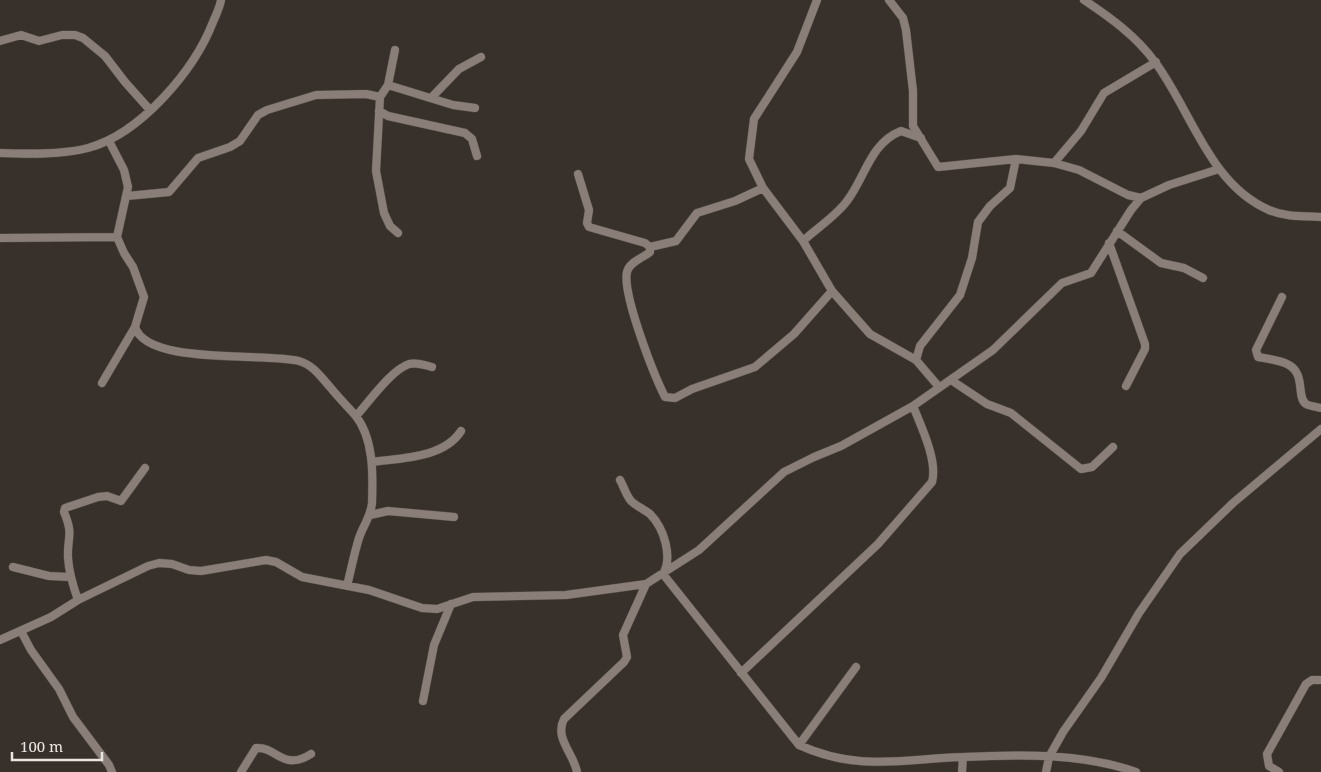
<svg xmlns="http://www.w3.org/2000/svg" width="1321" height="772" viewBox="0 0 1321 772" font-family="'Noto Serif',serif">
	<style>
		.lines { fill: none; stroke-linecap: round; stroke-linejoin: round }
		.minor-casing { stroke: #544d48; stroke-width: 9 }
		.minor { stroke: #897f78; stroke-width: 8 }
	</style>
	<rect width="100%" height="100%" fill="#38302a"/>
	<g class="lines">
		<g class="minor-casing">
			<path id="minor" d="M 817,0 L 797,52 L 754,119 L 749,159 L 763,188 L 803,241 L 832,291 L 854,316 L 870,334 L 916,360 L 939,387
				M 889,0 L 903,18 L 906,30 L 913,91 L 913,126 L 938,167 L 1016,159 L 1054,163 L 1079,170 L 1128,195 L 1141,198
				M 1084,0 C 1111,18 1136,36 1155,62 C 1191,110 1209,184 1269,210 C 1285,217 1304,216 1321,217
				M 0,41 L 21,35 L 39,41 L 62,35 L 75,35 L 83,38 L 105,56 L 125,82 L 150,110
				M 395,50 L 388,85 L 380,97 L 376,171 L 384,213 L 390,226 L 398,233
				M 388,85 L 453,105 L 475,108
				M 431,98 L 459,69 L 481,57
				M 379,111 L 388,116 L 465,133 L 472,139 L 477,156
				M 109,141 L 124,170 L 128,187 L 117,237 L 124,253 L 133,267 L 144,297 L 135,327 C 147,366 266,352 299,361 C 313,365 321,377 330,387 C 338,397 347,406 355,415 C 374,438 373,475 372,503 C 371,516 363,526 359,538 C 354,554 351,570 347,586
				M 0,153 C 26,154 62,155 88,148 C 140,134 194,71 213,22 C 216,15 220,7 221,0
				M 1054,163 L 1081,131 L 1104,93 L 1156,62
				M 578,174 L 589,210 L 587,223 L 589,227 L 645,243 L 650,247 L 650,252 C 643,258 629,262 627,272 C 622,294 654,375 665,397 L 675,398 L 692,389 L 755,367 L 794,334 L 832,291
				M 127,196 L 169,192 L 198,158 L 230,147 L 240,141 L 258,115 L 267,110 L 316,95 L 366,94 L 380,97
				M 1117,231 L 1161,263 L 1184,268 L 1203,278
				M 0,238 L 117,237
				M 803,241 C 817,228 836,216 847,201 C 865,178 870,143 901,131 L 921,138
				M 1109,243 L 1145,344 L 1145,349 L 1126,386
				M 650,247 L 676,241 L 697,213 L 735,201 L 763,188
				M 1282,297 L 1256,350 L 1258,357 C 1268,359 1281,360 1289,365 C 1306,375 1296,397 1306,404 C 1309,406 1317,407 1321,408
				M 916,360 L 920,346 L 960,295 L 972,258 L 978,222 L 990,206 L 1010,188 L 1016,159
				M 951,380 L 987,404 L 1011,413 L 1081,469 L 1092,467 L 1113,447
				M 102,383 L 135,327
				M 356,416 C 369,402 391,370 409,364 C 417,362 425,365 432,367
				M 372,462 C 401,458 444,458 461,431
				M 620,480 C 624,487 626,495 631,501 C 636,506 644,509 650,514 C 664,528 673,557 663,574 L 799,745 C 858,772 902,759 963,757 C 1020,754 1082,753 1136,772
				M 370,515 L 388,511 L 454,517
				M 13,567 L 49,576 L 70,577
				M 78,600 C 73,586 69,573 68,558 C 67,536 74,536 64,512 L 65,508 L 98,497 L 107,496 L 121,501 L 145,468
				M 21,631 L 31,650 L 59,689 L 73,717 L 109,765 L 112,772
				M 0,640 L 51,617 L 78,600 L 148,566 L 159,563 L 172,564 L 189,570 L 201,571 L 266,560 L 276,562 L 302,577 L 369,590 L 422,608 L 437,609 L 473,597 L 566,595 L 646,584 L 699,550 L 784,472 L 814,457 L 841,446 L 913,406 L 993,350 L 1062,283 L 1091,273 L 1131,210 L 1141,198 L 1169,185 L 1219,169
				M 741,673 L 878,544 L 932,482 C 938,461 921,426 913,406
				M 423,701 L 434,645 L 451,604
				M 799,745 L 856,667
				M 241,772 L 256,748 C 276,746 283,772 311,754
				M 577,772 C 574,754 554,738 564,719 L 624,662 L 627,657 L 623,635 L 646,584
				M 962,772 L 963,757
				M 1046,772 L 1049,757 L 1063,732 L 1101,678 L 1139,613 L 1180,554 L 1233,503 L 1321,429
				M 1279,772 L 1269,766 L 1267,754 L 1306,684 L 1312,680 L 1321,680"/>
		</g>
		<use href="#minor" class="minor"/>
	</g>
	<path d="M12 752v8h90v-8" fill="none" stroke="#eae5e1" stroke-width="2.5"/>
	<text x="20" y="752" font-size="15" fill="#eae5e1" stroke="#38302a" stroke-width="4" paint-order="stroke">100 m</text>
</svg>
